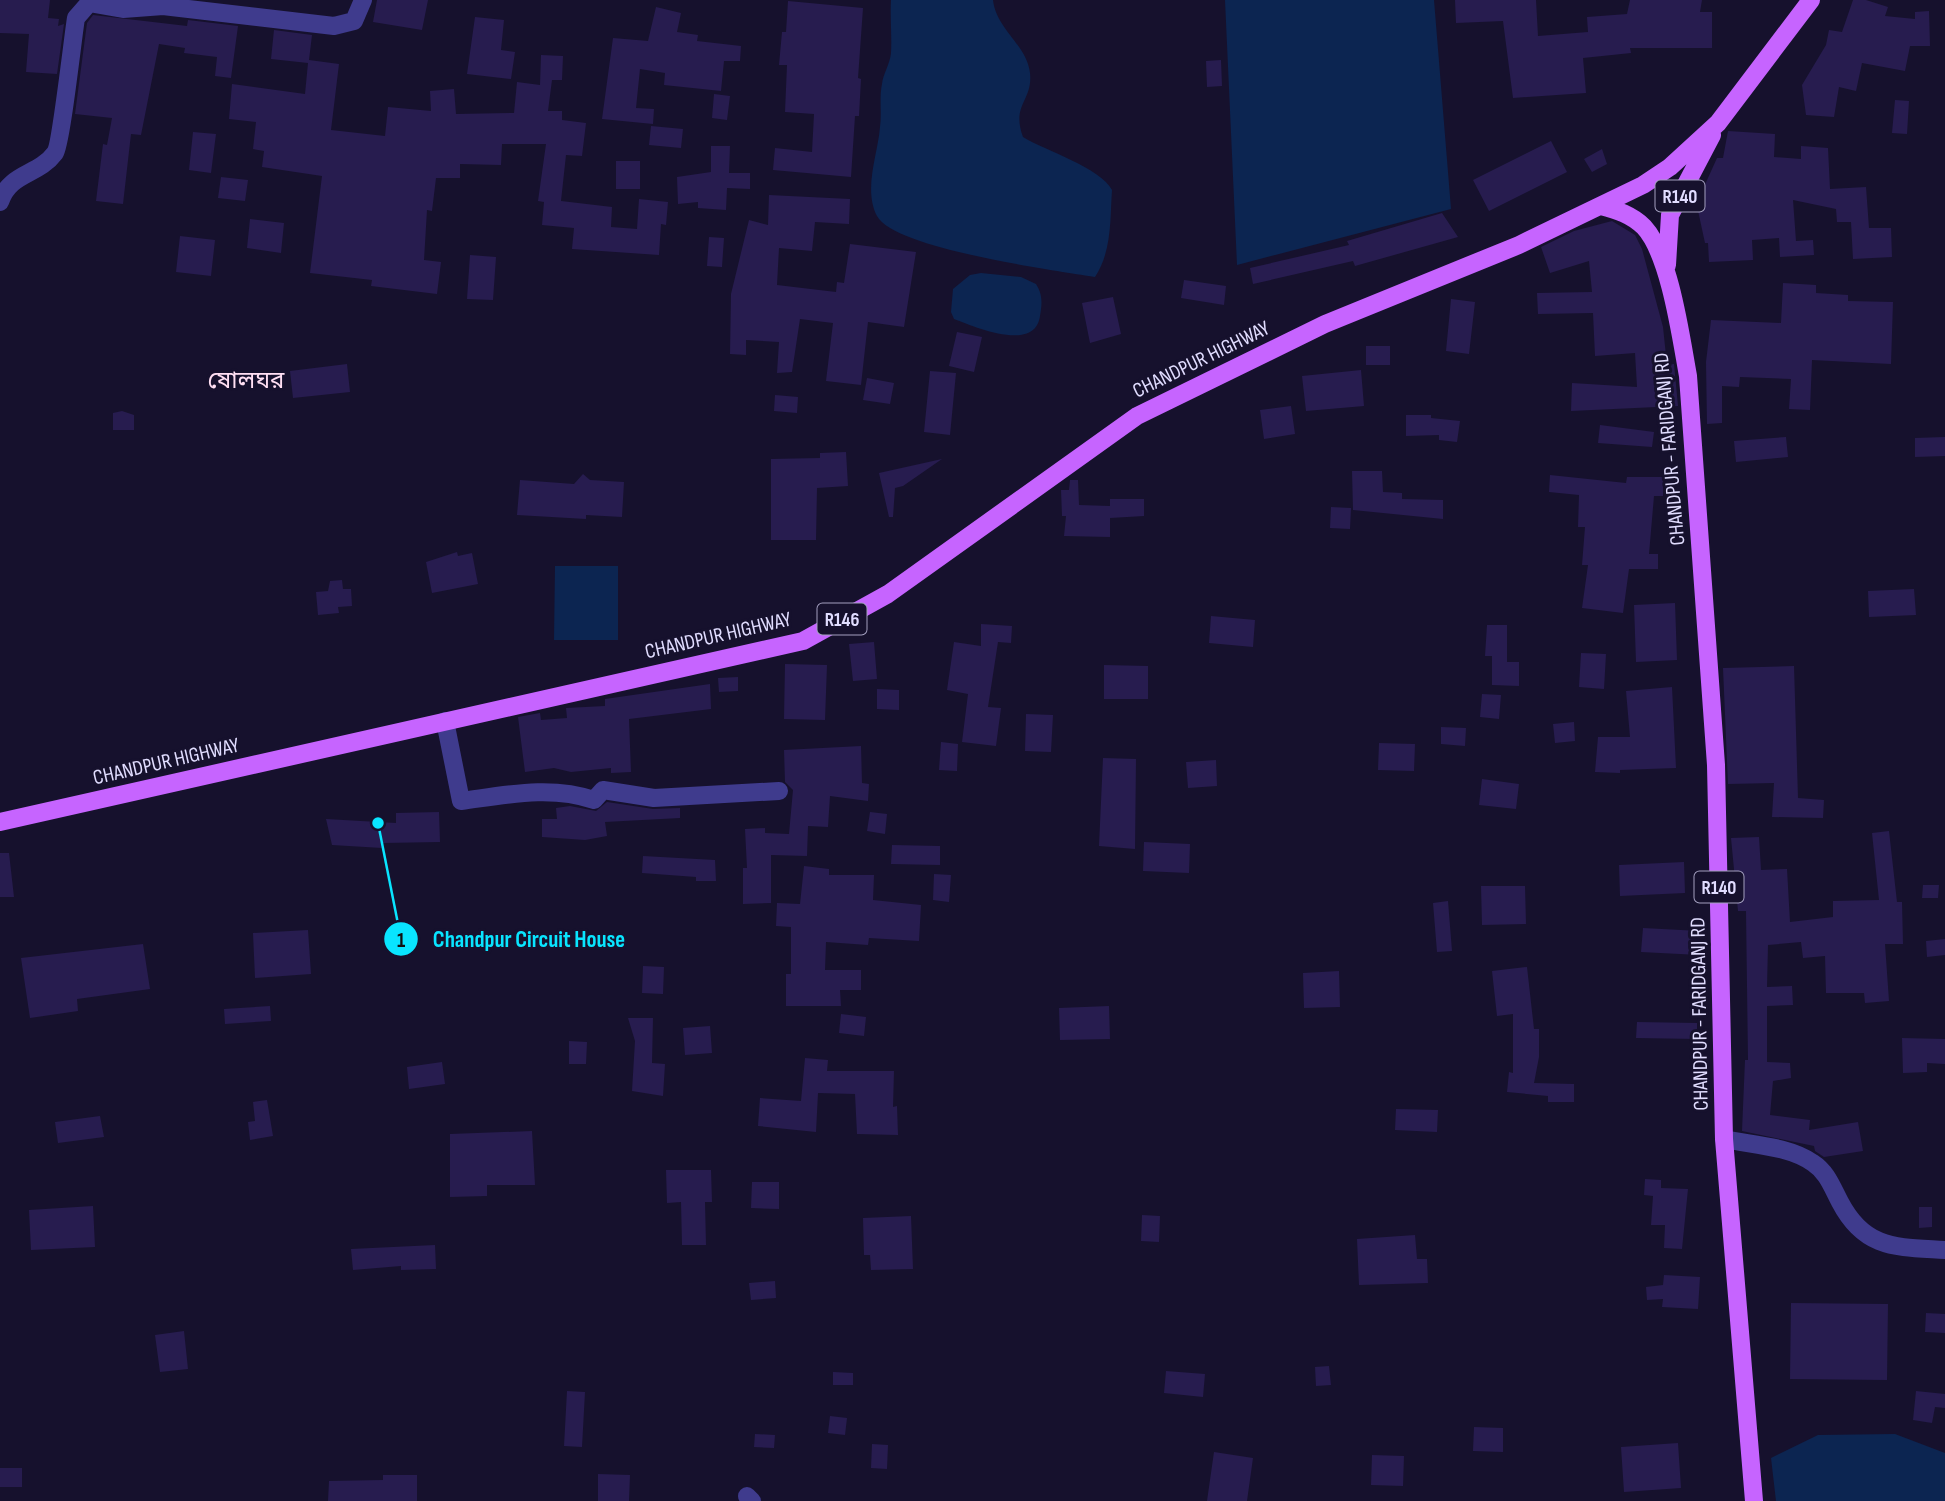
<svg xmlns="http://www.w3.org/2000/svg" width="1945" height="1501" viewBox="0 0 1945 1501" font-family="'Sofia Sans Condensed','Noto Sans Bengali',sans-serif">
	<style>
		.water { fill: #0c2551 }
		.building { fill: #271c4f }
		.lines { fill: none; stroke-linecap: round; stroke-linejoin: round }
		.minor { stroke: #3f3b8d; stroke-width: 18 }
		.tertiary { stroke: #3f3b8d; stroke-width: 18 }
		.primary { stroke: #c664ff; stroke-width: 18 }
		.labels { text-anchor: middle; stroke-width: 6; stroke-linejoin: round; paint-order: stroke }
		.shield { fill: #16112d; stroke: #a4a0c0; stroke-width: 2 }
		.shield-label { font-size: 19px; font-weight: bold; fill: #e1ddff }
		.street-label { font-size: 21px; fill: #e1ddff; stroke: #16112d }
		.quarter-label { font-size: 24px; fill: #ffdff3; stroke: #16112d }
		.leader { fill: none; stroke: #09e5ff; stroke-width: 2.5 }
		.callout-dot { fill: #09e5ff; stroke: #16112d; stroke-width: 2.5 }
		.mark-label { font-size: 21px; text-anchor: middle; font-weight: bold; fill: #111 }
		.callout-label { font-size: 23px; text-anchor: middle; font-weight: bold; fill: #09e5ff; stroke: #16112d; stroke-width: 6; stroke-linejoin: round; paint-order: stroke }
	</style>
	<rect width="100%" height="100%" fill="#16112d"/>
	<path class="water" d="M 891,0 L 993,0 C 996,29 1027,45 1030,73 C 1033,101 1011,104 1023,137 C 1046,151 1101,168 1112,190 C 1110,220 1112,251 1095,277 C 1054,270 895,249 877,216 C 863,189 878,154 880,127 C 882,113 879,98 882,84 C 883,74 890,64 891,53 C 892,36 890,18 891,0 Z
		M 1225,0 L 1434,0 L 1451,209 L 1237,265 Z
		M 981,273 L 1021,277 L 1036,284 C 1043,295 1042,304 1040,316 C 1035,353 975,327 954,319 L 951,312 L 953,289 L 970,275 Z
		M 555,566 L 618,566 L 618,640 L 554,640 Z
		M 1895,1434 L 1945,1453 L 1945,1501 L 1776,1501 L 1771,1458 L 1818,1435 Z"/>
	<path class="building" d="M 0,0 L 50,0 L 48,18 L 59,19 L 58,26 L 64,24 L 57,74 L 26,72 L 29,34 L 0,33 Z
		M 377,0 L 428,0 L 422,30 L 373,22 Z
		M 1455,0 L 1536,0 L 1538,36 L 1588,32 L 1587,17 L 1627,14 L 1630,0 L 1702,0 L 1700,12 L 1712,12 L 1712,48 L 1630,48 L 1631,53 L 1583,58 L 1586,93 L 1513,98 L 1503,21 L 1456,23 Z
		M 1853,0 L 1866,0 L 1888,7 L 1885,16 L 1915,19 L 1915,12 L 1929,11 L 1930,46 L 1910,46 L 1905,71 L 1862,63 L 1856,91 L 1839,87 L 1834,117 L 1806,115 L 1802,85 L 1826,45 L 1829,30 L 1842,32 Z
		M 788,1 L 863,8 L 858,78 L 861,79 L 859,116 L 855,116 L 851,177 L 773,170 L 775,148 L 812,152 L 814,114 L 785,112 L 787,65 L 779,65 L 782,32 L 786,32 Z
		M 656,7 L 681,13 L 677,32 L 698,35 L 697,41 L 741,46 L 740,61 L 724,61 L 721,91 L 664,85 L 665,73 L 640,69 L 636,108 L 654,109 L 653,124 L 602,119 L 613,38 L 648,41 Z
		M 93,15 L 187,26 L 188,20 L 238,26 L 231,78 L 215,76 L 217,57 L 184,53 L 185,48 L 159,44 L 141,135 L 131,134 L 123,204 L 96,201 L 103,144 L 107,145 L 112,118 L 75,114 L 87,23 Z
		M 475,17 L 504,20 L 501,50 L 515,52 L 511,79 L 467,74 Z
		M 274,30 L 312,35 L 309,60 L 339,64 L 331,130 L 385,136 L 388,107 L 431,111 L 430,91 L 454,89 L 456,114 L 514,113 L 517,82 L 540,85 L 541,55 L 563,56 L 562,80 L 552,80 L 548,111 L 562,111 L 562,120 L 586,123 L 582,156 L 566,155 L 561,201 L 612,207 L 611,227 L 637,229 L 639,199 L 668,202 L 666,225 L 661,224 L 659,255 L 572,249 L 574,228 L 542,225 L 544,202 L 538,201 L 546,144 L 502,144 L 501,165 L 460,164 L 460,178 L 436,178 L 432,211 L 427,210 L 424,260 L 441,262 L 437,294 L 371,286 L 372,280 L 310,273 L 322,176 L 262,167 L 264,151 L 253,149 L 256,122 L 229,119 L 232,84 L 305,94 L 308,63 L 271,59 Z
		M 1221,60 L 1222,86 L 1207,87 L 1206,61 Z
		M 714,94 L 730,96 L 727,120 L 712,118 Z
		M 1895,100 L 1909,101 L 1907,134 L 1892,133 Z
		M 651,126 L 683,129 L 681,148 L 649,145 Z
		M 1728,131 L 1775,134 L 1774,157 L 1801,159 L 1801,146 L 1828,148 L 1830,189 L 1866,187 L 1869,228 L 1891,228 L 1892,257 L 1853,259 L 1851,222 L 1837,222 L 1836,209 L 1793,200 L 1796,241 L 1813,240 L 1814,255 L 1780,257 L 1779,238 L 1752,240 L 1753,260 L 1709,262 L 1708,243 L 1705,243 L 1697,206 L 1700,190 L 1703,189 L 1717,158 L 1723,158 Z
		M 193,132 L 216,134 L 211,173 L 189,170 Z
		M 1551,141 L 1567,172 L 1489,211 L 1473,180 Z
		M 711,146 L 730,146 L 729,173 L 750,173 L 750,189 L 727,188 L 726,210 L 698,208 L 698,202 L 678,204 L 677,177 L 711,172 Z
		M 1602,149 L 1607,164 L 1592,172 L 1584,159 Z
		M 616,161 L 640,161 L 640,189 L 616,189 Z
		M 221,177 L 248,180 L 245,201 L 218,198 Z
		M 769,195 L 850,199 L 849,224 L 815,222 L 812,251 L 779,248 L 777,285 L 836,292 L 837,282 L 844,283 L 850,244 L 916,252 L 904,327 L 868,322 L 861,385 L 826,381 L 833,323 L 800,319 L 792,372 L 777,373 L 779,342 L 746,340 L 746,355 L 730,354 L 731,294 L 749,220 L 768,225 Z
		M 1442,213 L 1458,237 L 1355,266 L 1353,261 L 1253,284 L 1250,268 L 1349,245 L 1347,241 Z
		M 250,219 L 284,223 L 281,253 L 247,248 Z
		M 1612,221 L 1635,235 L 1642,249 L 1663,327 L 1667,365 L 1674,364 L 1678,406 L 1571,411 L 1572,383 L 1637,387 L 1635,353 L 1595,356 L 1593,313 L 1538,314 L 1537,293 L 1592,292 L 1589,261 L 1550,273 L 1541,247 L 1574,231 Z
		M 180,236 L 215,240 L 211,276 L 176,272 Z
		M 709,237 L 724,238 L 722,267 L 707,266 Z
		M 470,255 L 496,257 L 493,300 L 467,299 Z
		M 1184,280 L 1226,286 L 1224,305 L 1181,298 Z
		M 1783,283 L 1816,285 L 1816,293 L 1848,295 L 1848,301 L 1893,302 L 1891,364 L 1812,360 L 1810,410 L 1789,409 L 1791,379 L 1740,377 L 1739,387 L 1722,386 L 1722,423 L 1707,424 L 1706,362 L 1711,320 L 1781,323 Z
		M 1113,297 L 1121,334 L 1090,343 L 1082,303 Z
		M 1451,299 L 1475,302 L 1469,354 L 1446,351 Z
		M 957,332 L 982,337 L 974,372 L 949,366 Z
		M 1366,346 L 1390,346 L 1390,365 L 1366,365 Z
		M 347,364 L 350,392 L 293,398 L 290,371 Z
		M 1361,370 L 1364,406 L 1306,411 L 1302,376 Z
		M 930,371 L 956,373 L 950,435 L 924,432 Z
		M 867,378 L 894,383 L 890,404 L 863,400 Z
		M 775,395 L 798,397 L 797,413 L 774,411 Z
		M 1291,406 L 1295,434 L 1264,439 L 1260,410 Z
		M 122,411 L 134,415 L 134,430 L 113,430 L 113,413 Z
		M 1406,415 L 1431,415 L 1431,418 L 1460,421 L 1457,442 L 1439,440 L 1439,435 L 1406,436 Z
		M 1600,425 L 1654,432 L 1652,447 L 1598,443 Z
		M 1786,437 L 1788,457 L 1736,462 L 1734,441 Z
		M 1945,437 L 1945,456 L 1915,457 L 1915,438 Z
		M 846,452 L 848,486 L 817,488 L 816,540 L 771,540 L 771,459 L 820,458 L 820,453 Z
		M 942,459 L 903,486 L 895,488 L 893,517 L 889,517 L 879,473 Z
		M 1352,471 L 1382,471 L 1383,492 L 1402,493 L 1402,499 L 1443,500 L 1443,519 L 1353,510 Z
		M 583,474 L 590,480 L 624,482 L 622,517 L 586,515 L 586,519 L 517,515 L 520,480 L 574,484 Z
		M 1550,475 L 1626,483 L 1627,477 L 1663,477 L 1663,496 L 1654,496 L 1649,554 L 1658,554 L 1658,569 L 1629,569 L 1623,613 L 1582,608 L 1588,565 L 1582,565 L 1585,527 L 1578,527 L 1579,495 L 1549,492 Z
		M 1070,480 L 1078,480 L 1079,505 L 1110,506 L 1110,537 L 1064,536 L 1066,516 L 1062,516 L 1061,490 L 1069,490 Z
		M 1110,499 L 1144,499 L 1144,516 L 1110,518 Z
		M 1331,507 L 1351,508 L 1350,529 L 1330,528 Z
		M 457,552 L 458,556 L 472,553 L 478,584 L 432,593 L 426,562 Z
		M 342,580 L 343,589 L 351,589 L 352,606 L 338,607 L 339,613 L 318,615 L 316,592 L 328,591 L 330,581 Z
		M 1914,589 L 1916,615 L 1869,617 L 1868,591 Z
		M 1675,603 L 1677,660 L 1636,662 L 1634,605 Z
		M 1211,616 L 1255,620 L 1253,647 L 1209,643 Z
		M 981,624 L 1012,626 L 1011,643 L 998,642 L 988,707 L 1001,708 L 996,746 L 962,742 L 968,694 L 947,690 L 954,642 L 981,646 Z
		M 1487,625 L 1507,625 L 1507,662 L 1519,662 L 1519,686 L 1492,685 L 1492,656 L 1485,656 Z
		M 874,642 L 877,679 L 853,681 L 849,644 Z
		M 1581,653 L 1606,654 L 1604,689 L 1579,687 Z
		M 785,664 L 827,665 L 825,720 L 784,719 Z
		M 1104,665 L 1148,666 L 1148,699 L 1104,699 Z
		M 1794,666 L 1798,798 L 1824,800 L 1823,818 L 1772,817 L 1774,783 L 1728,784 L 1723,668 Z
		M 738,677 L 738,691 L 719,692 L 718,678 Z
		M 710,684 L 711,709 L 629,719 L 631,772 L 611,773 L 611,768 L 571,772 L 554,768 L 525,772 L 518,717 L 540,713 L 541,720 L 567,718 L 566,708 L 605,706 L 605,699 Z
		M 1672,687 L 1676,768 L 1620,770 L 1620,773 L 1595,772 L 1598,737 L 1630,737 L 1626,691 Z
		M 877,689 L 899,690 L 899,710 L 877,709 Z
		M 1482,694 L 1501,695 L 1499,719 L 1480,717 Z
		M 1026,714 L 1053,715 L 1051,752 L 1025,751 Z
		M 1574,722 L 1575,741 L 1555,743 L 1553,724 Z
		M 1441,727 L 1466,728 L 1465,746 L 1441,744 Z
		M 941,742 L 958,744 L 957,771 L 939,770 Z
		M 1379,743 L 1415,744 L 1414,771 L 1378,770 Z
		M 861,746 L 862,783 L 869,784 L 868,801 L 830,796 L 828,827 L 808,826 L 807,856 L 771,855 L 771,903 L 743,904 L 743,868 L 747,868 L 745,829 L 765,828 L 765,833 L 789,834 L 793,790 L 785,782 L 784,750 Z
		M 1103,758 L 1136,759 L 1135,849 L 1099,846 Z
		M 1216,760 L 1217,786 L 1188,788 L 1186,762 Z
		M 1482,779 L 1519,784 L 1516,809 L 1479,805 Z
		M 607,802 L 653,809 L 680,808 L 680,818 L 605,822 L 607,836 L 585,840 L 542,837 L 542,819 L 557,819 L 556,808 L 570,806 L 596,811 Z
		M 439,812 L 440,842 L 383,843 L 382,848 L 332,845 L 326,819 L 396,823 L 396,813 Z
		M 870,812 L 887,814 L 885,834 L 867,831 Z
		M 1889,831 L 1897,902 L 1902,902 L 1903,944 L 1885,944 L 1889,1001 L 1865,1003 L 1864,993 L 1826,993 L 1825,956 L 1803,958 L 1801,942 L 1768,945 L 1767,987 L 1792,986 L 1793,1005 L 1767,1006 L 1767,1062 L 1790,1063 L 1791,1078 L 1773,1081 L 1770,1115 L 1810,1120 L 1809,1130 L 1858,1122 L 1863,1151 L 1824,1157 L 1815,1151 L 1814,1146 L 1742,1131 L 1745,1060 L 1748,1060 L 1746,911 L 1738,911 L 1731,838 L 1759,837 L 1761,870 L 1787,869 L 1790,922 L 1833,917 L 1833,901 L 1879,900 L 1872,833 Z
		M 1144,842 L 1190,844 L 1189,873 L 1143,871 Z
		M 892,845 L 940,846 L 940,865 L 891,864 Z
		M 0,853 L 9,853 L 14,897 L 0,897 Z
		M 643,856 L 715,860 L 716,881 L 696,881 L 696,877 L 642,873 Z
		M 1684,862 L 1685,893 L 1620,896 L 1619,865 Z
		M 804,866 L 829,869 L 829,875 L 874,875 L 873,900 L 921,905 L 919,941 L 869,938 L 868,945 L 826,942 L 825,970 L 861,970 L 861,990 L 840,990 L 841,1006 L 786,1006 L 786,974 L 791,974 L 791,927 L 776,926 L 777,903 L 800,904 Z
		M 934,874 L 951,875 L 949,902 L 933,900 Z
		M 1923,885 L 1939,885 L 1938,898 L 1922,898 Z
		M 1481,886 L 1525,886 L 1526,924 L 1482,925 Z
		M 1448,901 L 1452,951 L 1437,952 L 1433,903 Z
		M 1643,928 L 1700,931 L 1699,955 L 1641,952 Z
		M 308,930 L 311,974 L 255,978 L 253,933 Z
		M 1945,939 L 1945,955 L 1927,957 L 1926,941 Z
		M 143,944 L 150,989 L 77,999 L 78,1011 L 30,1018 L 21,958 Z
		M 643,966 L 664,967 L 663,994 L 642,993 Z
		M 1527,967 L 1534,1029 L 1539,1029 L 1539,1057 L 1534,1083 L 1574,1084 L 1574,1102 L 1548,1102 L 1548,1096 L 1507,1092 L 1509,1072 L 1513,1073 L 1513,1014 L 1497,1016 L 1492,971 Z
		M 1339,971 L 1340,1007 L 1304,1008 L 1303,973 Z
		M 270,1006 L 271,1021 L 225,1024 L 224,1009 Z
		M 1109,1006 L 1110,1039 L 1060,1040 L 1059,1008 Z
		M 841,1014 L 866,1017 L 864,1036 L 839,1033 Z
		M 628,1018 L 653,1018 L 652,1063 L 665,1064 L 663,1096 L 632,1091 L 635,1041 Z
		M 1637,1022 L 1697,1023 L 1697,1039 L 1636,1038 Z
		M 710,1026 L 712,1053 L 685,1055 L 683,1028 Z
		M 1902,1038 L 1945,1039 L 1945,1064 L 1927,1063 L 1927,1072 L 1903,1073 Z
		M 569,1041 L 587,1042 L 586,1064 L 569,1064 Z
		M 805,1058 L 828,1060 L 827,1071 L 894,1071 L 893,1107 L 897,1106 L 898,1135 L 857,1134 L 855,1094 L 818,1093 L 816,1132 L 758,1126 L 760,1098 L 801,1101 Z
		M 442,1062 L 445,1084 L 409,1089 L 407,1067 Z
		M 267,1100 L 273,1136 L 250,1140 L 248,1122 L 255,1121 L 253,1102 Z
		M 1396,1109 L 1438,1110 L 1437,1132 L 1395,1130 Z
		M 100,1116 L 104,1137 L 58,1143 L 55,1122 Z
		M 532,1131 L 535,1185 L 487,1185 L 487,1196 L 450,1197 L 450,1134 Z
		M 666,1170 L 711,1170 L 712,1202 L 705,1202 L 706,1245 L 682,1245 L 681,1202 L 667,1203 Z
		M 1645,1179 L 1661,1180 L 1661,1188 L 1688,1189 L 1682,1249 L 1664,1248 L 1665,1225 L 1651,1225 L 1653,1196 L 1644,1195 Z
		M 752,1182 L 779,1182 L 779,1209 L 751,1208 Z
		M 93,1206 L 95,1247 L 31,1250 L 29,1210 Z
		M 1919,1207 L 1932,1207 L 1932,1227 L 1919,1228 Z
		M 1142,1215 L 1160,1216 L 1159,1242 L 1141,1241 Z
		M 911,1216 L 913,1269 L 871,1270 L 870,1255 L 864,1255 L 863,1218 Z
		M 1415,1235 L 1417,1259 L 1427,1259 L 1428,1283 L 1359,1285 L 1357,1239 Z
		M 435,1245 L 436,1269 L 401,1270 L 401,1266 L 353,1270 L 351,1249 Z
		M 1664,1275 L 1700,1277 L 1698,1309 L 1662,1307 L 1663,1299 L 1647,1300 L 1646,1287 L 1663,1285 Z
		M 775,1281 L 776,1298 L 751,1300 L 749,1283 Z
		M 1791,1303 L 1888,1304 L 1887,1380 L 1790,1379 Z
		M 1926,1313 L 1945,1314 L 1945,1333 L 1925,1332 Z
		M 184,1331 L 188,1369 L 160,1372 L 155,1335 Z
		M 1329,1366 L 1331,1385 L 1316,1386 L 1315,1367 Z
		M 1166,1371 L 1205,1374 L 1203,1397 L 1164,1393 Z
		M 833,1372 L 853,1373 L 853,1385 L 833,1385 Z
		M 567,1391 L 585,1392 L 582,1447 L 564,1446 Z
		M 1916,1391 L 1945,1394 L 1945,1408 L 1935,1407 L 1932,1423 L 1913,1420 Z
		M 830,1416 L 847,1418 L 845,1435 L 828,1433 Z
		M 1474,1427 L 1503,1428 L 1503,1452 L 1473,1451 Z
		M 755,1434 L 775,1435 L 774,1448 L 754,1447 Z
		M 1678,1443 L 1681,1488 L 1624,1492 L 1621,1447 Z
		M 872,1444 L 888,1445 L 887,1469 L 871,1468 Z
		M 1214,1452 L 1253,1458 L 1247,1501 L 1207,1501 Z
		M 1372,1455 L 1404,1456 L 1403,1486 L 1371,1485 Z
		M 0,1468 L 22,1468 L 22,1487 L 0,1487 Z
		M 598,1474 L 630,1475 L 629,1501 L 598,1501 Z
		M 383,1475 L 417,1475 L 417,1501 L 328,1501 L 329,1481 L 383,1480 Z"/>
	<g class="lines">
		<path class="minor" d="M 445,721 L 461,801 C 506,795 551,785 594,800 L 603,790 L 654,798 L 779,791
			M 1724,1139 C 1752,1145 1789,1146 1813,1163 C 1827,1172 1832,1187 1840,1202 C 1865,1250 1897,1247 1945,1250
			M 747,1496 L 752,1501"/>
		<path class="tertiary" d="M 0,202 C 10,172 38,176 55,153 C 61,145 73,36 76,18 L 89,3 L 123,9 L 163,6 L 334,26 L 354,21 L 363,0"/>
		<path class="primary" d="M 1601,206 C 1617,210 1632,215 1644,227 C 1670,255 1681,338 1688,376 L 1716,765 L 1724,1139 L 1754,1501
			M 1667,265 L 1670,215 L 1712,135
			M 0,822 L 803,641 L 888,594 L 1137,416 L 1325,324 L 1519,245 L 1643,185 L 1670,167 L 1718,123 L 1811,0"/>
	</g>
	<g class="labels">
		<g class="shield">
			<rect x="1655.5" y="180.5" width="49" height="31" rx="5"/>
			<rect x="817.5" y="603.5" width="49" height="31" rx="5"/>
			<rect x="1694.5" y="871.5" width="49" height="31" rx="5"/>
		</g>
		<g class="shield-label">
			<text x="1680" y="203">R140</text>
			<text x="842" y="626">R146</text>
			<text x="1719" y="894">R140</text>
		</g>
		<g class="street-label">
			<text transform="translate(1201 359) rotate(-26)" y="7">CHANDPUR HIGHWAY</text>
			<text transform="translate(1669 449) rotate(-95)" y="7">CHANDPUR - FARIDGANJ RD</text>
			<text transform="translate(718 635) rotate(-13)" y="7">CHANDPUR HIGHWAY</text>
			<text transform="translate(166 761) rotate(-13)" y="7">CHANDPUR HIGHWAY</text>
			<text transform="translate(1699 1014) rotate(-91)" y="7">CHANDPUR - FARIDGANJ RD</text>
		</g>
		<g class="quarter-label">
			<text x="246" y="388">ষোলঘর</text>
		</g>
	</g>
	<path class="leader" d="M378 823L401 939"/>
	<g class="callout-dot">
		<circle cx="378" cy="823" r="7"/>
		<circle cx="401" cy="939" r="18"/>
	</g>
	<g class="mark-label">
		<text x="401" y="947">1</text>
	</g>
	<g class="callout-label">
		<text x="529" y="947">Chandpur Circuit House</text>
	</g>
</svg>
